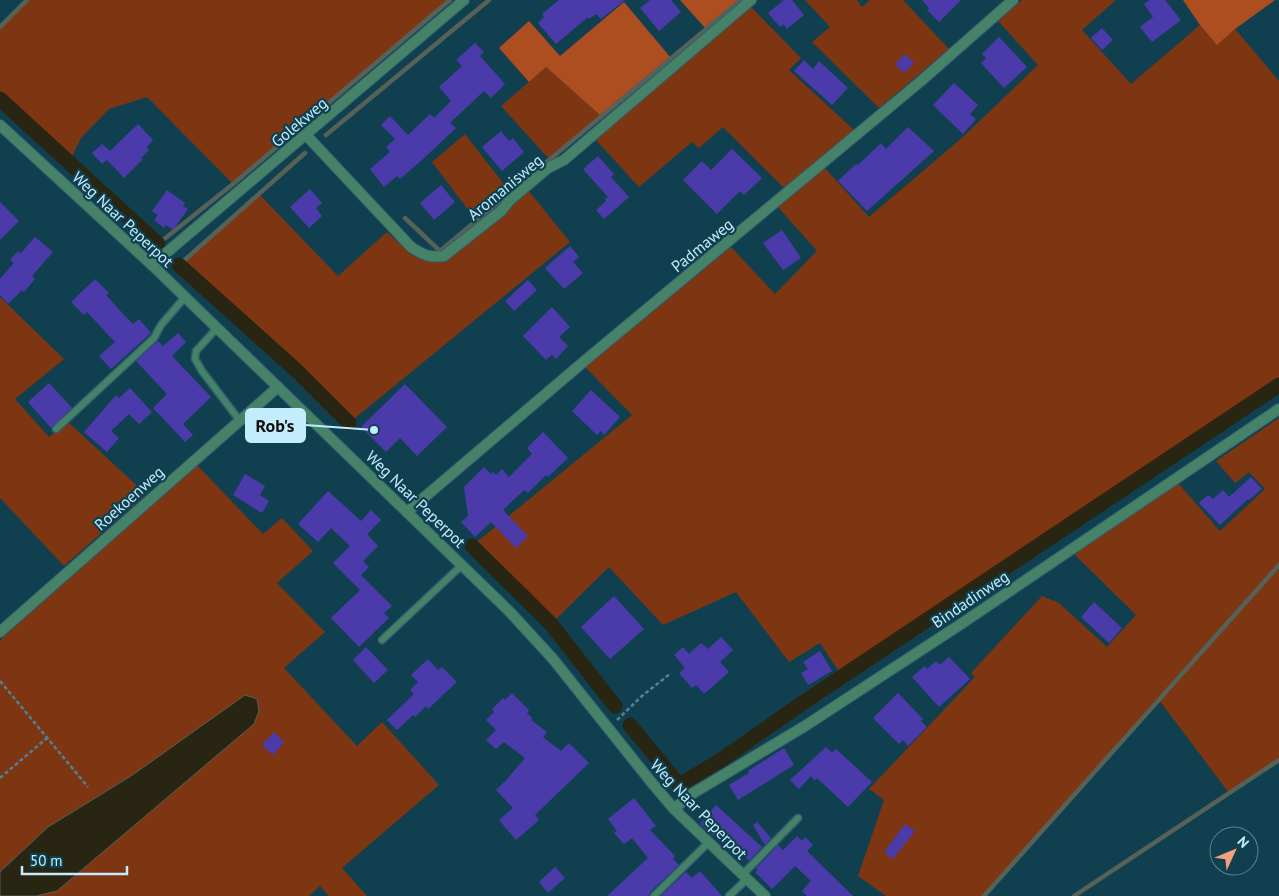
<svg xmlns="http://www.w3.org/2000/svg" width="1279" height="896" viewBox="0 0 1279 896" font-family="'PT Sans',sans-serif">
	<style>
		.green { fill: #7d3512 }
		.forest { fill: #ad4e21 }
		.water { fill: #282612; stroke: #566158 }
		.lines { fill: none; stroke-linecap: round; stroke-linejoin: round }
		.stream { stroke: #566158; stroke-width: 4.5 }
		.canal { stroke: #282612; stroke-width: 15 }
		.building { fill: #4b3baa }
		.service-casing { stroke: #305f6f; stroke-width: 9 }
		.minor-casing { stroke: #305f6f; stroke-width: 12 }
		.tertiary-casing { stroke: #305f6f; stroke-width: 12 }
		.path { stroke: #538191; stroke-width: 2.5; stroke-dasharray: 4 2.5; stroke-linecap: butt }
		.service { stroke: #458267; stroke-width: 6 }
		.minor { stroke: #458267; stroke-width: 10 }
		.tertiary { stroke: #458267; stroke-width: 10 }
		.labels { text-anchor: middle; stroke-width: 4.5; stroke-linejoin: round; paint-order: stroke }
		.street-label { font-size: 16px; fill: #c3ecfc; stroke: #104050 }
		.leader { fill: none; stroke: #c3ecfc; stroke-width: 2 }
		.callout-dot { fill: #c3ecfc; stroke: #104050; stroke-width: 2 }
		.callout { fill: #c3ecfc; stroke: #c3ecfc; stroke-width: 2 }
		.callout-label { font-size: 18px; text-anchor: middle; font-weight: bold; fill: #111 }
	</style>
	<rect width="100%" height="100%" fill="#104050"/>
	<path class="green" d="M 27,0 L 450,0 L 233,184 L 147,97 L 109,109 L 81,138 L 69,163 L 0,99 L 0,27 Z
		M 805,0 L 857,0 L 862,7 L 870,0 L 903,0 L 949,49 L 879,108 L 812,42 L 830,27 Z
		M 1022,0 L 1116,0 L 1082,30 L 1131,84 L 1200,25 L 1217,44 L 1235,29 L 1279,81 L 1279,385 L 842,676 L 820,643 L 789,662 L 736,592 L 663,625 L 609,567 L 551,624 L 472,546 L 632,415 L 585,367 L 731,247 L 775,294 L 817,251 L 778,207 L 824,167 L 869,217 L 964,136 L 1038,65 L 998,21 Z
		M 750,6 L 801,58 L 789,70 L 854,130 L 785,189 L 723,127 L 699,148 L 692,142 L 639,187 L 595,139 Z
		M 546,67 L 601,116 L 549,159 L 501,106 Z
		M 465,134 L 510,192 L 476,220 L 432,162 Z
		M 528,190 L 570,242 L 349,423 L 296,370 L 179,265 L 259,194 L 338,276 L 387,232 C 402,246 414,257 434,261 Z
		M 0,297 L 64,359 L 15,399 L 49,437 L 67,421 L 146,494 L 64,566 L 0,498 Z
		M 1279,418 L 1279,760 L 1229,793 L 1159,700 L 984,896 L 886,896 L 858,876 L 884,800 L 869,789 L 975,677 L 971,673 L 1042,596 L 1059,603 L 1107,647 L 1136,615 L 1074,554 L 1178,483 L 1220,531 L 1265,489 L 1249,472 L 1235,483 L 1216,461 Z
		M 197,465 L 263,534 L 282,518 L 313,551 L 277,583 L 325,632 L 284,668 L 357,746 L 382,722 L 439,785 L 342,868 L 367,896 L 329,896 L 320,886 L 309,896 L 36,896 L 57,890 L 131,776 L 48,827 L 0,872 L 0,640 Z"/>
	<path class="forest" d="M 680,0 L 741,0 L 706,29 Z
		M 1183,0 L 1275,0 L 1235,29 L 1217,45 L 1200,25 Z
		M 624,2 L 671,58 L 601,116 L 546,67 L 529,82 L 499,48 L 529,21 L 560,56 Z"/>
	<path class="water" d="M 245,695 L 257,699 L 259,711 L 254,724 L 57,891 L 36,896 L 0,896 L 0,872 L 48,827 L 131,776 Z"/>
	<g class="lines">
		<path class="stream" d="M 0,27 L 27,0
			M 326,135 L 489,0
			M 405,218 L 440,251 L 741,0
			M 158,244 L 233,184 L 450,0
			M 179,265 L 305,153
			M 984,896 L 1279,565
			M 1074,896 L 1279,760"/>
		<path class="canal" d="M 0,99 L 158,244
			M 179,265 L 296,370 L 349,423
			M 472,546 L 551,624 L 615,706
			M 630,725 L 679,785 L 721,760 L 801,704 L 1279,385"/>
	</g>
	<path class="building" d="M 559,0 L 625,0 L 601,19 L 596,14 L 589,19 L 588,17 L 556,44 L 538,23 L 544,17 L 542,14 Z
		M 650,0 L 671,0 L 681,12 L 659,31 L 640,8 Z
		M 784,0 L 792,0 L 804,15 L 787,29 L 783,24 L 780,27 L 768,13 Z
		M 922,0 L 961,0 L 939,22 L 927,10 L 929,8 Z
		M 1150,0 L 1165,0 L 1181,20 L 1152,42 L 1140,27 L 1153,17 L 1144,4 Z
		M 1102,28 L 1113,40 L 1102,50 L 1091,38 Z
		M 999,37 L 1027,67 L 1004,88 L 981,63 L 986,58 L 982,54 Z
		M 475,43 L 484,52 L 480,56 L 505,84 L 491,98 L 484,91 L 450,123 L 456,128 L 422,160 L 400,179 L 397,176 L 384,187 L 370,169 L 390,152 L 386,147 L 395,139 L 381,125 L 390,116 L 408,135 L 430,114 L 434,118 L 451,101 L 439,87 L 462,66 L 456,60 Z
		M 905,54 L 914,63 L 904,73 L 895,64 Z
		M 804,60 L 813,69 L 819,61 L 848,88 L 832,105 L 794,71 Z
		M 954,83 L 978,105 L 970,114 L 976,119 L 963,134 L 933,105 Z
		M 138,124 L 153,140 L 147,147 L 149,150 L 141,158 L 143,159 L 124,178 L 107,160 L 102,164 L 92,153 L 102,144 L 110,151 Z
		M 908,127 L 934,151 L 867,211 L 838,181 L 856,164 L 858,165 L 881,143 L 886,149 Z
		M 501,131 L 509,141 L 513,138 L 524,152 L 502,171 L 482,147 Z
		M 732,149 L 762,178 L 744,195 L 740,191 L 717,214 L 683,180 L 702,161 L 711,170 Z
		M 598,156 L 614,174 L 611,177 L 629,197 L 604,219 L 596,210 L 606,201 L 605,199 L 608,197 L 583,169 Z
		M 441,185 L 455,202 L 434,220 L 420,203 Z
		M 310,189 L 322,203 L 316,208 L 322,216 L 309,228 L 290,207 Z
		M 167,190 L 185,203 L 183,206 L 188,209 L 173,230 L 166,225 L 164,228 L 154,220 L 158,215 L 152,211 Z
		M 0,202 L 19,221 L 0,240 Z
		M 782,230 L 801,258 L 783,270 L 763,243 Z
		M 35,237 L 53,252 L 32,276 L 35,279 L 24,292 L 22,290 L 8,304 L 0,295 L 0,279 L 14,263 L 10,260 L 18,251 L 21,253 Z
		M 570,246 L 579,257 L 573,262 L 583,273 L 564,289 L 545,268 Z
		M 95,279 L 109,293 L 106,295 L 126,317 L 133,324 L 139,319 L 151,333 L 111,369 L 99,356 L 115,342 L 87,312 L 84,315 L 71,302 Z
		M 528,280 L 537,290 L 514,311 L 505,301 Z
		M 552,307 L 570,327 L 559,337 L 568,346 L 556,359 L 552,355 L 546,360 L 523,336 Z
		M 178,333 L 186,342 L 172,356 L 211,397 L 183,424 L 193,435 L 185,442 L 153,408 L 167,394 L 136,361 L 158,341 L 163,346 Z
		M 49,383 L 72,408 L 51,428 L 28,402 Z
		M 405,384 L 447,427 L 417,456 L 400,438 L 386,452 L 361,427 Z
		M 130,388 L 152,412 L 139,424 L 129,414 L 111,431 L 119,438 L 107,452 L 84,432 L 116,395 L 119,398 Z
		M 591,390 L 620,417 L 604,435 L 601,431 L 597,435 L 572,411 Z
		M 543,432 L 568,458 L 548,477 L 546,475 L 528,493 L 524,490 L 503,510 L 528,536 L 516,548 L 491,522 L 475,537 L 461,522 L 468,516 L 464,487 L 484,467 L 491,474 L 493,472 L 496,475 L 502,469 L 509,477 L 532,454 L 527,448 Z
		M 245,474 L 265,486 L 260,495 L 269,501 L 262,513 L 233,495 Z
		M 1251,477 L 1262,489 L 1249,500 L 1248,499 L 1220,525 L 1199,503 L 1208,495 L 1213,499 L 1223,490 L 1229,497 Z
		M 328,491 L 361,521 L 371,510 L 381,520 L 367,534 L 378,546 L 363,561 L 369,567 L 361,575 L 392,606 L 384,613 L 389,618 L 359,647 L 331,618 L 360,590 L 333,563 L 350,546 L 331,528 L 318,542 L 298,524 Z
		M 614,596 L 644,629 L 610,659 L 581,627 Z
		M 1094,602 L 1122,628 L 1109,643 L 1081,617 Z
		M 721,637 L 733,650 L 720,662 L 729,672 L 704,694 L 696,685 L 692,688 L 679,673 L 685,668 L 674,655 L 683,647 L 689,654 L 701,643 L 708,649 Z
		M 366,647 L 388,670 L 374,683 L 353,660 Z
		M 820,651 L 832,671 L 808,685 L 801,673 L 808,669 L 803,662 Z
		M 949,657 L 970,679 L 939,707 L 912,677 L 925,666 L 927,669 L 936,661 L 940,665 Z
		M 428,659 L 438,670 L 442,667 L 457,682 L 428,709 L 426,706 L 415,717 L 413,715 L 397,730 L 387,720 L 414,694 L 410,690 L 418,682 L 411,675 Z
		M 512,693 L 529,710 L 527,713 L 532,718 L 531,720 L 547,732 L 543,737 L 561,751 L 569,743 L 589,763 L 535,815 L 539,820 L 516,840 L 499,820 L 513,808 L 496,790 L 508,778 L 525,758 L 504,742 L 496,749 L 486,740 L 496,730 L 486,720 L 494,712 L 492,709 L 503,698 L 505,700 Z
		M 898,693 L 923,719 L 921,721 L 927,727 L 908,746 L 903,740 L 899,744 L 873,718 Z
		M 274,732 L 284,742 L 273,755 L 262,745 Z
		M 826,747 L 832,753 L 836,749 L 872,782 L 848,807 L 817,778 L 815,781 L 811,776 L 799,789 L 790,780 Z
		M 784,748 L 794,765 L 738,800 L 729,785 L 749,773 L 748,771 Z
		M 634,798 L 656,826 L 650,830 L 675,856 L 673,859 L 679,865 L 650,892 L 649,896 L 607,896 L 648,858 L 632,838 L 624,844 L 614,833 L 617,831 L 608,819 Z
		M 716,805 L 762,847 L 749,861 L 720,829 L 713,836 L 700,824 Z
		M 757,822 L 771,838 L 765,845 L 753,825 Z
		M 905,824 L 915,831 L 893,859 L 884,852 Z
		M 797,836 L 802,841 L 805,837 L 813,845 L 807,851 L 853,896 L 807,896 L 802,891 L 811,881 L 795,866 L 772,889 L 755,872 L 758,870 L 756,868 L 770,854 L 771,855 L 770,854 L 778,845 L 783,850 Z
		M 555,867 L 565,878 L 548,893 L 539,882 Z
		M 700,871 L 722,896 L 661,896 L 686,872 L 692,878 Z"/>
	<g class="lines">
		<g class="service-casing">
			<path id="service" d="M 217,328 L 196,351 L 195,359 L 202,371 L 240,421
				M 56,429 L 154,338 L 161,325 L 185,297
				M 382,640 L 462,565
				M 742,875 L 798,818
				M 654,896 L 709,842
				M 729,896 L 747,879"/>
		</g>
		<g class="minor-casing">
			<path id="minor" d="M 306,135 L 411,247 C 423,255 430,258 444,256 L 501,211 L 510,200 L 548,168 L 564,160 L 751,0
				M 152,265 L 464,0
				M 407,512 L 588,358 L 921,81 L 1013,0
				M 0,632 L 278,387
				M 674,809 L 690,795 L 805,726 L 961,624 L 1279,409"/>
		</g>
		<g class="tertiary-casing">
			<path id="tertiary" d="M 0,125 L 152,265 L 510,612 L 553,659 L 652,783 L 674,809 L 765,896"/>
		</g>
		<path class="path" d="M 0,681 L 88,787
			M 617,720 L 642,696 L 671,673
			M 0,778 L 47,738"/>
		<use href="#service" class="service"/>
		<use href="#minor" class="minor"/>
		<use href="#tertiary" class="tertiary"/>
	</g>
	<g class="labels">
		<g class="street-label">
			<text transform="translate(299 122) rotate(-40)" y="6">Golekweg</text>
			<text transform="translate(505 187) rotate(-40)" y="6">Aromanisweg</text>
			<text transform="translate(123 219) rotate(43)" y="6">Weg Naar Peperpot</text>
			<text transform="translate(702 245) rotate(-39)" y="6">Padmaweg</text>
			<text transform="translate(129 498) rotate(-42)" y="6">Roekoenweg</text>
			<text transform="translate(416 499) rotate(44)" y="6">Weg Naar Peperpot</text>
			<text transform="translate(970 599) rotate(-34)" y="6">Bindadinweg</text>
			<text transform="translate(699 809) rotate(46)" y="6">Weg Naar Peperpot</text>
		</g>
	</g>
	<path class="leader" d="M374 430L305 425"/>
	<circle class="callout-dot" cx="374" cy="430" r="5"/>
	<rect class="callout" x="246" y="409" width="59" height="33" rx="5"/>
	<g class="callout-label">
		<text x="275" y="432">Rob's</text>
	</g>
	<g transform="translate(1234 851) rotate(46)"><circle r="24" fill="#104050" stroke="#588595"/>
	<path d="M0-4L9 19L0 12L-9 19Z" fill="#f2a17e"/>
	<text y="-8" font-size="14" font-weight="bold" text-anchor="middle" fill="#c3ecfc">N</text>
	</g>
	<path d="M22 866v8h105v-8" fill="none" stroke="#c3ecfc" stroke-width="2.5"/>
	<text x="30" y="866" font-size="15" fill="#c3ecfc" stroke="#104050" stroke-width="4" paint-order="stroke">50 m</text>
</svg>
